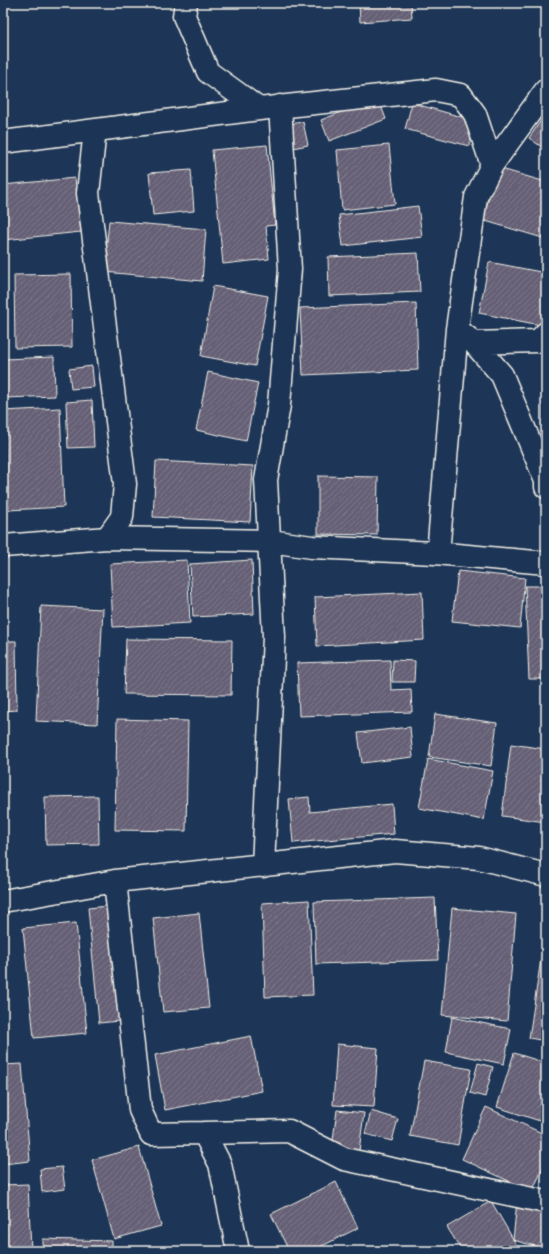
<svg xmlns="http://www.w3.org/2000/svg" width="549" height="1254" viewBox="0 0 549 1254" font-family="Pangolin,sans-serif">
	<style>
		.building { fill: url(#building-hatch); stroke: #f4f1e8 }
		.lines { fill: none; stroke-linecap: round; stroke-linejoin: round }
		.street-casing { stroke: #f4f1e8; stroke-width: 25 }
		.street { stroke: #1d3557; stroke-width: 22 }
	</style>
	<defs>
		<pattern id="building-hatch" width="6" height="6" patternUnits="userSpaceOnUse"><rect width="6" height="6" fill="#666176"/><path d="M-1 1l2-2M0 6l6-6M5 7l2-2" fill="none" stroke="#7c788a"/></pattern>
	</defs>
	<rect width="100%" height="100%" fill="#1d3557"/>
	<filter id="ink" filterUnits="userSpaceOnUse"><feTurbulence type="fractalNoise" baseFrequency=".025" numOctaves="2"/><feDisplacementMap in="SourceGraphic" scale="8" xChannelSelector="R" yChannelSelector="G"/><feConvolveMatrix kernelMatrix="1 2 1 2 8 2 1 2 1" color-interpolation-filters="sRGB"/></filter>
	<g filter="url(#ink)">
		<path class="building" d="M 359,3 L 411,3 L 412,18 L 360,22 Z
			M 378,98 L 386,119 L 329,141 L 321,120 Z
			M 412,103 L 476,121 L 469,146 L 405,129 Z
			M 546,113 L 546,150 L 529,138 Z
			M 303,122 L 308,145 L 293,148 L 289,124 Z
			M 267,145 L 275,225 L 266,226 L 269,259 L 223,264 L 212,150 Z
			M 389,145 L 395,204 L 342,210 L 337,150 Z
			M 498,168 L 546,182 L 546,239 L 482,220 Z
			M 191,170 L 194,211 L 153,215 L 149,173 Z
			M 75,178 L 81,232 L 3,240 L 3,185 Z
			M 418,206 L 422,237 L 343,246 L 339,215 Z
			M 109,221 L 206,229 L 202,281 L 104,272 Z
			M 418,253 L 420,292 L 329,296 L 328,257 Z
			M 489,262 L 546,273 L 545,326 L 479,313 Z
			M 71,274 L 72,347 L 15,348 L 14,275 Z
			M 213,286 L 268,296 L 255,366 L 201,356 Z
			M 416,303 L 418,370 L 303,375 L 300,308 Z
			M 54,357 L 55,396 L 6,398 L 4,359 Z
			M 543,363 L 546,363 L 546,465 L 543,465 Z
			M 92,366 L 94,387 L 71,389 L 69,369 Z
			M 208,372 L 258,383 L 246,441 L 196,430 Z
			M 92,400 L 94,447 L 68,448 L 66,402 Z
			M 60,408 L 64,507 L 8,510 L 3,411 Z
			M 156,461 L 253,466 L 250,522 L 153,517 Z
			M 318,476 L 378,477 L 377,535 L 318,534 Z
			M 187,560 L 190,623 L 113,627 L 110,564 Z
			M 252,560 L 254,614 L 193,617 L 190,564 Z
			M 458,571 L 525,578 L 520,628 L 452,621 Z
			M 525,586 L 546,586 L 546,679 L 529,679 Z
			M 422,592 L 424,640 L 317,646 L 315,597 Z
			M 41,606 L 103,609 L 97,724 L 36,721 Z
			M 126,639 L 232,640 L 231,695 L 124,694 Z
			M 3,641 L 16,641 L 17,710 L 3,711 Z
			M 390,660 L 391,690 L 411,689 L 412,712 L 299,716 L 297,663 Z
			M 393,660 L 415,661 L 414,682 L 392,682 Z
			M 435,714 L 497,723 L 491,766 L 429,757 Z
			M 117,719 L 188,721 L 186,831 L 115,830 Z
			M 410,727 L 413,757 L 362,763 L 358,733 Z
			M 511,744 L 546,749 L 546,822 L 502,816 Z
			M 428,759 L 493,771 L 484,820 L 419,808 Z
			M 98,796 L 99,844 L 46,845 L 45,797 Z
			M 309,797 L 310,812 L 392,804 L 394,834 L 293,843 L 289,799 Z
			M 435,898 L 438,960 L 316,964 L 314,902 Z
			M 309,900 L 313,995 L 265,997 L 262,903 Z
			M 108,906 L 119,1021 L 99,1023 L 88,908 Z
			M 452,908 L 516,914 L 507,1021 L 442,1015 Z
			M 199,913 L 209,1008 L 163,1012 L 153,918 Z
			M 76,923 L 87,1033 L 34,1038 L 23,928 Z
			M 544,939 L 546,940 L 546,1041 L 529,1038 Z
			M 452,1017 L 511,1029 L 504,1064 L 446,1052 Z
			M 251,1036 L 262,1091 L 165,1110 L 155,1055 Z
			M 337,1044 L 378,1048 L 374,1107 L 333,1105 Z
			M 514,1053 L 546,1063 L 546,1123 L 497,1107 Z
			M 424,1061 L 471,1069 L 458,1145 L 410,1136 Z
			M 478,1063 L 493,1067 L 485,1097 L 470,1093 Z
			M 22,1064 L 30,1161 L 3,1164 L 3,1065 Z
			M 486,1107 L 546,1135 L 546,1161 L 532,1192 L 462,1159 Z
			M 337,1110 L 364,1113 L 359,1151 L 332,1147 Z
			M 371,1111 L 398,1119 L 392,1141 L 365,1134 Z
			M 139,1147 L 161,1226 L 114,1239 L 92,1160 Z
			M 62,1167 L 65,1189 L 42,1192 L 40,1169 Z
			M 336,1182 L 358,1228 L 312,1251 L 289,1251 L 271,1214 Z
			M 28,1184 L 31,1251 L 3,1251 L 3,1185 Z
			M 491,1201 L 520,1251 L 462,1251 L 447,1227 Z
			M 517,1201 L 546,1208 L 546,1249 L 513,1240 Z
			M 43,1239 L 112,1241 L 112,1251 L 43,1251 Z"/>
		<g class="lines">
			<g class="street-casing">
				<path id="street" d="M 186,3 L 184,16 L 208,72 L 259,109
					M 95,130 L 88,193 L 125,484 L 122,517 L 107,538
					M 3,142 L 259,109 L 436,90 L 461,95 L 475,114 L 492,165
					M 457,329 L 474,343 L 502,375 L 546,481 L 546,487
					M 474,343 L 538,341 L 546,333
					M 3,546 L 107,538 L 270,541 L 312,547 L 435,553 L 546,563
					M 435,553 L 439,542 L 457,329 L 476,197 L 492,165 L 546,90
					M 263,866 L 274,637 L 266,480 L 279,405 L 290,269 L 280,106
					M 115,881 L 140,1110 L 151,1134 L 204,1133 L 220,1164 L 238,1251
					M 3,901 L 115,881 L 395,851 L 479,858 L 546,875
					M 204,1133 L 289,1131 L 344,1159 L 546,1202"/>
			</g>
			<use href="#street" class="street"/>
		</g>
	</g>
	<rect width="549" height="1254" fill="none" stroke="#1d3557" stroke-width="16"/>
	<rect x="8" y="8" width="533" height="1238" fill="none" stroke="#f4f1e8" stroke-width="1.5" filter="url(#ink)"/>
</svg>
